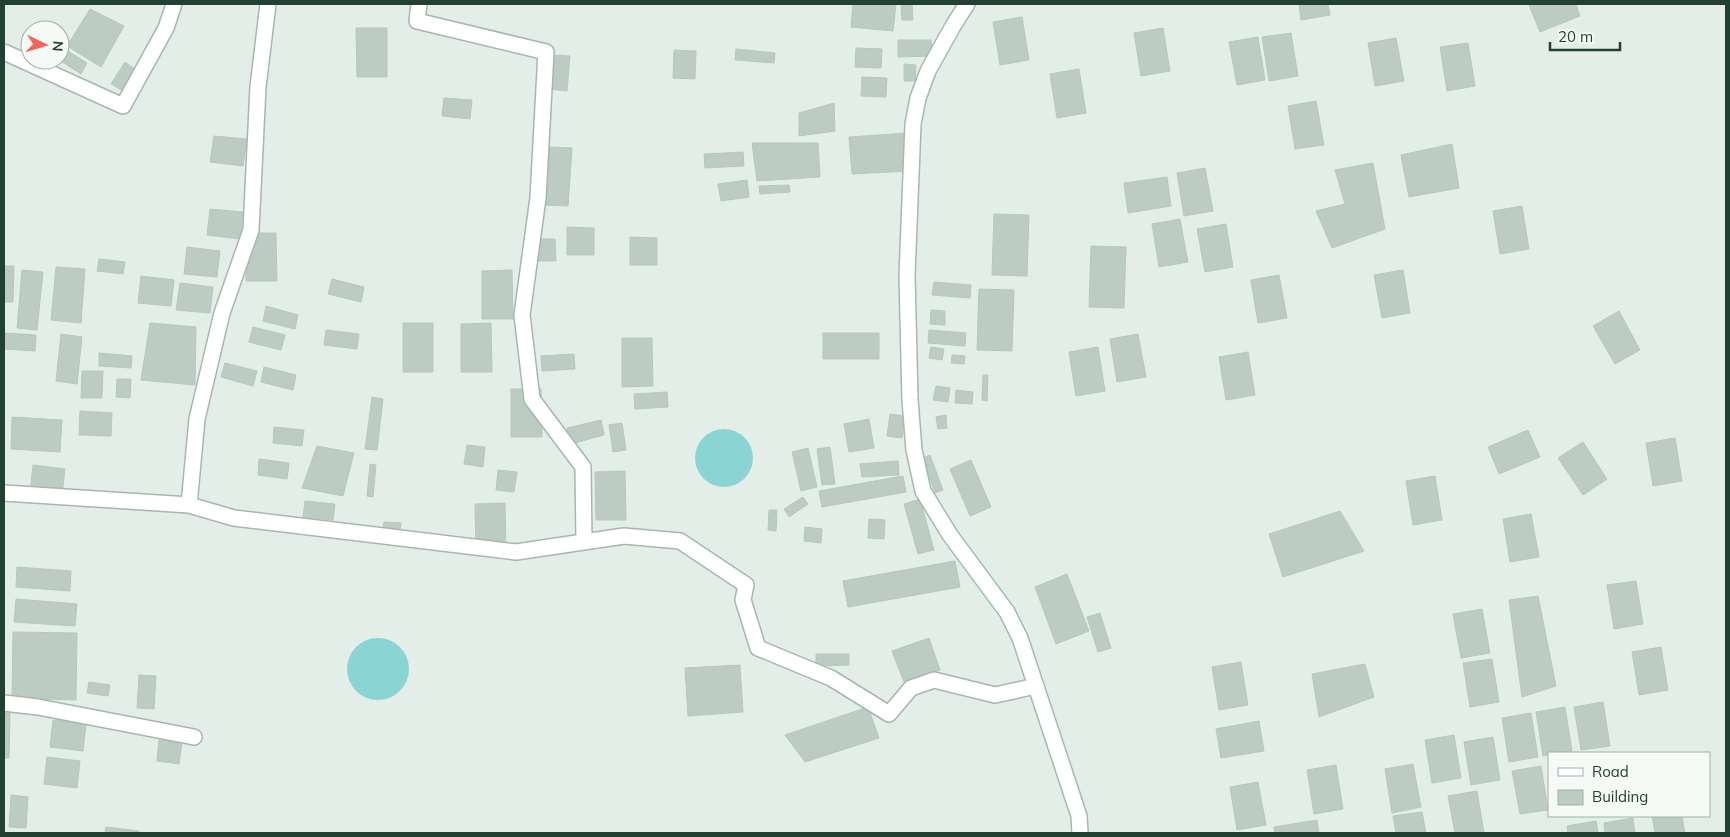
<svg xmlns="http://www.w3.org/2000/svg" width="1730" height="837" viewBox="0 0 1730 837" font-family="Mulish,sans-serif">
	<style>
		.water { fill: #8ad5d3 }
		.building { fill: #bcccc3; stroke: #b6c8bd }
		.lines { fill: none; stroke-linecap: round; stroke-linejoin: round }
		.street-casing { stroke: #a6b7ae; stroke-width: 18 }
		.secondary-casing { stroke: #a2bbae; stroke-width: 18 }
		.street { stroke: #fff; stroke-width: 15 }
		.secondary { stroke: #fff; stroke-width: 15 }
	</style>
	<rect width="100%" height="100%" fill="#e4eee8"/>
	<path class="water" d="M695 458a29 29 0 1 1 58 0a29 29 0 1 1-58 0Z
		M347 669a31 31 0 1 1 62 0a31 31 0 1 1-62 0Z"/>
	<path class="building" d="M 853,4 L 896,4 L 893,31 L 851,27 Z
		M 901,4 L 912,4 L 913,20 L 902,20 Z
		M 1299,4 L 1328,4 L 1330,15 L 1301,20 Z
		M 1532,4 L 1576,4 L 1580,16 L 1540,32 L 1529,5 Z
		M 90,9 L 124,26 L 101,67 L 67,46 Z
		M 1022,17 L 1029,60 L 1000,65 L 993,22 Z
		M 356,28 L 387,28 L 387,77 L 357,77 Z
		M 1163,28 L 1170,71 L 1141,76 L 1134,33 Z
		M 1291,33 L 1298,76 L 1269,81 L 1262,37 Z
		M 1258,37 L 1265,80 L 1237,85 L 1229,42 Z
		M 1396,38 L 1404,81 L 1375,86 L 1368,43 Z
		M 898,40 L 931,40 L 932,56 L 898,57 Z
		M 1468,43 L 1475,86 L 1447,91 L 1440,47 Z
		M 60,46 L 87,63 L 81,74 L 59,60 L 60,60 Z
		M 856,48 L 882,49 L 881,68 L 855,67 Z
		M 736,49 L 775,53 L 774,63 L 735,60 Z
		M 674,50 L 696,51 L 695,79 L 673,78 Z
		M 552,55 L 570,56 L 567,91 L 549,89 Z
		M 125,62 L 138,71 L 125,92 L 111,84 Z
		M 904,64 L 916,65 L 915,81 L 904,81 Z
		M 1079,69 L 1086,113 L 1057,118 L 1050,74 Z
		M 862,77 L 887,78 L 886,97 L 861,96 Z
		M 444,98 L 472,100 L 470,119 L 442,116 Z
		M 1316,101 L 1324,145 L 1295,149 L 1288,106 Z
		M 834,103 L 835,131 L 799,136 L 799,113 Z
		M 908,133 L 910,171 L 852,174 L 849,137 Z
		M 214,136 L 247,139 L 243,166 L 210,162 Z
		M 752,143 L 818,143 L 820,177 L 757,181 Z
		M 1452,144 L 1459,188 L 1409,197 L 1401,155 Z
		M 549,147 L 572,148 L 568,206 L 545,205 Z
		M 743,152 L 744,166 L 705,168 L 704,154 Z
		M 1373,163 L 1385,229 L 1332,248 L 1316,211 L 1345,204 L 1335,170 Z
		M 1205,168 L 1213,211 L 1184,216 L 1177,173 Z
		M 1167,177 L 1171,206 L 1128,213 L 1124,183 Z
		M 747,180 L 749,197 L 721,201 L 718,184 Z
		M 789,185 L 790,192 L 760,194 L 759,186 Z
		M 1522,206 L 1529,249 L 1500,254 L 1493,211 Z
		M 210,209 L 243,212 L 240,239 L 207,235 Z
		M 994,214 L 1029,215 L 1027,276 L 992,275 Z
		M 1180,219 L 1188,262 L 1159,267 L 1152,224 Z
		M 1226,224 L 1233,267 L 1205,272 L 1197,229 Z
		M 567,227 L 594,228 L 594,255 L 567,255 Z
		M 246,233 L 276,233 L 277,281 L 246,281 Z
		M 630,237 L 657,238 L 657,265 L 630,265 Z
		M 536,239 L 555,239 L 556,261 L 536,261 Z
		M 1091,246 L 1126,247 L 1124,308 L 1089,307 Z
		M 187,247 L 220,251 L 217,277 L 184,274 Z
		M 99,259 L 125,262 L 123,274 L 97,271 Z
		M 4,266 L 14,266 L 13,302 L 4,302 Z
		M 56,267 L 85,269 L 81,323 L 51,320 Z
		M 22,270 L 43,272 L 37,330 L 17,328 Z
		M 512,270 L 513,319 L 482,319 L 482,271 Z
		M 1403,270 L 1410,313 L 1382,318 L 1374,275 Z
		M 1279,275 L 1287,318 L 1258,323 L 1251,280 Z
		M 141,276 L 174,280 L 171,306 L 138,303 Z
		M 332,279 L 364,287 L 361,302 L 328,294 Z
		M 934,282 L 971,285 L 970,298 L 932,295 Z
		M 180,283 L 213,287 L 210,313 L 176,310 Z
		M 979,289 L 1014,290 L 1012,351 L 977,350 Z
		M 266,306 L 298,315 L 295,329 L 263,321 Z
		M 931,310 L 945,311 L 945,325 L 930,324 Z
		M 1619,311 L 1640,350 L 1615,364 L 1593,326 Z
		M 150,323 L 196,327 L 195,385 L 141,380 Z
		M 403,323 L 433,323 L 433,372 L 403,372 Z
		M 491,323 L 492,372 L 461,372 L 461,324 Z
		M 253,327 L 285,335 L 281,350 L 249,342 Z
		M 326,330 L 359,334 L 357,349 L 324,345 Z
		M 929,330 L 966,333 L 965,346 L 928,343 Z
		M 4,333 L 36,335 L 35,351 L 4,349 Z
		M 823,333 L 879,333 L 879,359 L 823,359 Z
		M 61,334 L 82,337 L 77,384 L 56,381 Z
		M 1138,334 L 1146,377 L 1117,382 L 1110,339 Z
		M 622,338 L 652,338 L 653,386 L 622,387 Z
		M 931,347 L 944,349 L 942,360 L 929,358 Z
		M 1098,347 L 1105,391 L 1076,396 L 1069,352 Z
		M 1248,352 L 1255,395 L 1226,400 L 1219,357 Z
		M 99,353 L 132,356 L 131,368 L 99,366 Z
		M 574,354 L 575,369 L 542,371 L 541,356 Z
		M 952,355 L 965,356 L 964,364 L 951,363 Z
		M 225,363 L 257,371 L 253,386 L 221,377 Z
		M 264,367 L 296,375 L 293,390 L 261,382 Z
		M 82,371 L 103,371 L 102,398 L 81,398 Z
		M 983,375 L 988,375 L 987,401 L 982,400 Z
		M 117,379 L 131,379 L 130,398 L 116,397 Z
		M 936,386 L 950,388 L 948,402 L 933,400 Z
		M 511,389 L 541,389 L 542,437 L 511,437 Z
		M 956,390 L 973,392 L 972,404 L 955,403 Z
		M 667,392 L 668,407 L 635,409 L 634,394 Z
		M 372,397 L 383,399 L 377,450 L 365,449 Z
		M 80,411 L 112,413 L 111,436 L 79,435 Z
		M 890,414 L 905,416 L 902,438 L 887,436 Z
		M 946,415 L 947,428 L 938,429 L 936,417 Z
		M 12,417 L 62,420 L 60,452 L 11,449 Z
		M 869,419 L 874,448 L 849,452 L 844,424 Z
		M 601,420 L 604,435 L 571,444 L 567,428 Z
		M 622,423 L 626,450 L 613,452 L 609,425 Z
		M 274,427 L 304,430 L 302,446 L 273,443 Z
		M 1528,430 L 1540,457 L 1499,474 L 1488,447 Z
		M 1675,438 L 1682,481 L 1653,486 L 1646,443 Z
		M 1583,442 L 1607,479 L 1583,495 L 1558,458 Z
		M 467,445 L 485,447 L 483,467 L 464,464 Z
		M 317,446 L 354,453 L 343,496 L 302,488 Z
		M 830,447 L 835,484 L 822,485 L 817,449 Z
		M 808,448 L 817,487 L 801,491 L 792,452 Z
		M 930,455 L 943,490 L 935,493 L 923,458 Z
		M 259,459 L 289,463 L 287,479 L 258,475 Z
		M 971,460 L 991,507 L 970,516 L 950,469 Z
		M 898,461 L 899,475 L 862,477 L 860,464 Z
		M 370,464 L 376,465 L 373,497 L 367,496 Z
		M 33,465 L 65,469 L 62,495 L 30,492 Z
		M 498,470 L 517,472 L 514,492 L 496,490 Z
		M 625,471 L 626,520 L 596,520 L 595,472 Z
		M 903,476 L 906,492 L 822,507 L 819,491 Z
		M 1435,476 L 1442,520 L 1413,525 L 1406,481 Z
		M 803,497 L 808,504 L 789,517 L 784,509 Z
		M 920,499 L 934,550 L 918,554 L 904,504 Z
		M 305,501 L 335,504 L 333,520 L 303,517 Z
		M 505,503 L 506,552 L 476,552 L 475,504 Z
		M 769,510 L 777,510 L 776,531 L 768,530 Z
		M 1340,511 L 1364,551 L 1283,577 L 1269,534 Z
		M 1531,514 L 1539,557 L 1510,562 L 1503,519 Z
		M 869,519 L 885,520 L 884,539 L 868,538 Z
		M 384,522 L 401,523 L 400,530 L 383,529 Z
		M 805,527 L 822,529 L 821,543 L 804,541 Z
		M 955,561 L 960,587 L 848,607 L 843,581 Z
		M 17,567 L 71,571 L 70,591 L 16,587 Z
		M 1067,574 L 1089,631 L 1056,644 L 1035,587 Z
		M 1636,581 L 1643,624 L 1614,629 L 1607,585 Z
		M 1538,596 L 1556,686 L 1522,697 L 1509,600 Z
		M 16,599 L 77,604 L 75,626 L 14,622 Z
		M 1482,609 L 1490,653 L 1461,658 L 1453,614 Z
		M 1100,613 L 1111,648 L 1098,652 L 1087,617 Z
		M 13,632 L 77,633 L 76,700 L 12,698 Z
		M 929,638 L 940,670 L 904,682 L 892,651 Z
		M 1661,647 L 1668,690 L 1639,695 L 1632,652 Z
		M 816,654 L 849,654 L 849,665 L 816,666 Z
		M 1492,659 L 1499,702 L 1470,707 L 1463,663 Z
		M 1241,662 L 1248,705 L 1219,710 L 1212,667 Z
		M 1365,664 L 1374,697 L 1319,717 L 1312,674 Z
		M 740,665 L 743,712 L 688,716 L 685,668 Z
		M 139,675 L 156,676 L 154,709 L 137,708 Z
		M 89,682 L 110,685 L 108,696 L 87,693 Z
		M 1603,702 L 1610,746 L 1581,750 L 1574,707 Z
		M 868,707 L 879,738 L 805,762 L 785,735 Z
		M 1565,707 L 1572,751 L 1549,753 L 1549,755 L 1543,756 L 1536,712 Z
		M 4,710 L 10,711 L 9,758 L 4,758 Z
		M 1531,713 L 1538,757 L 1509,762 L 1502,718 Z
		M 53,720 L 86,724 L 83,751 L 50,747 Z
		M 1259,721 L 1264,751 L 1221,758 L 1216,729 Z
		M 1454,735 L 1461,778 L 1432,783 L 1425,740 Z
		M 1493,737 L 1500,780 L 1471,785 L 1464,742 Z
		M 159,740 L 182,742 L 179,764 L 157,761 Z
		M 47,757 L 80,761 L 77,788 L 44,784 Z
		M 1413,764 L 1421,807 L 1392,813 L 1385,769 Z
		M 1336,765 L 1343,809 L 1314,814 L 1307,770 Z
		M 1541,766 L 1548,810 L 1520,814 L 1512,771 Z
		M 1258,782 L 1266,825 L 1237,830 L 1230,787 Z
		M 1477,791 L 1484,833 L 1455,833 L 1448,796 Z
		M 11,795 L 28,797 L 26,828 L 9,827 Z
		M 1422,812 L 1426,833 L 1396,833 L 1393,816 Z
		M 1652,816 L 1682,816 L 1685,833 L 1655,833 Z
		M 1633,818 L 1635,833 L 1605,833 L 1604,823 Z
		M 1317,820 L 1319,833 L 1275,833 L 1274,827 Z
		M 1596,821 L 1598,833 L 1568,833 L 1567,826 Z
		M 106,827 L 139,831 L 139,833 L 105,833 Z"/>
	<g class="lines">
		<g class="street-casing">
			<path id="street" d="M 419,4 L 417,21 L 546,52 L 538,198 L 522,315 L 532,399 L 583,467 L 584,542
				M 4,52 L 123,106 L 166,28 L 174,4
				M 4,493 L 189,505 L 234,518 L 516,552 L 624,536 L 680,541 L 746,585 L 743,600 L 758,648 L 831,678 L 889,714 L 911,688 L 934,680 L 995,695 L 1036,686
				M 189,505 L 197,419 L 222,313 L 251,230 L 258,87 L 268,4
				M 4,703 L 38,707 L 194,737"/>
		</g>
		<g class="secondary-casing">
			<path id="secondary" d="M 967,4 L 953,26 L 928,71 L 918,98 L 913,124 L 907,276 L 910,400 L 914,450 L 923,491 L 950,535 L 1007,612 L 1020,638 L 1079,816 L 1080,833"/>
		</g>
		<use href="#street" class="street"/>
		<use href="#secondary" class="secondary"/>
	</g>
	<rect width="1730" height="837" fill="none" stroke="#224133" stroke-width="10"/>
	<rect x="1548" y="752" width="162" height="65" fill="#f5faf7" stroke="#a1b0a9"/>
	<rect x="1558" y="768" width="25" height="8" fill="#ffffff" stroke="#a1b0a9"/>
	<text x="1592" y="777" font-size="15" fill="#224133">Road</text>
	<rect x="1558" y="790" width="25" height="15" fill="#bcccc3" stroke="#a1b0a9"/>
	<text x="1592" y="802" font-size="15" fill="#224133">Building</text>
	<g transform="translate(45 45) rotate(95)"><circle r="24" fill="#f5faf7" stroke="#a1b0a9"/>
	<path d="M0-4L9 19L0 12L-9 19Z" fill="#f86358"/>
	<text y="-8" font-size="14" font-weight="bold" text-anchor="middle" fill="#224133">N</text>
	</g>
	<path d="M1550 42v8h70v-8" fill="none" stroke="#224133" stroke-width="2.5"/>
	<text x="1558" y="42" font-size="15" fill="#224133" stroke="#f5faf7" stroke-width="4" paint-order="stroke">20 m</text>
</svg>
